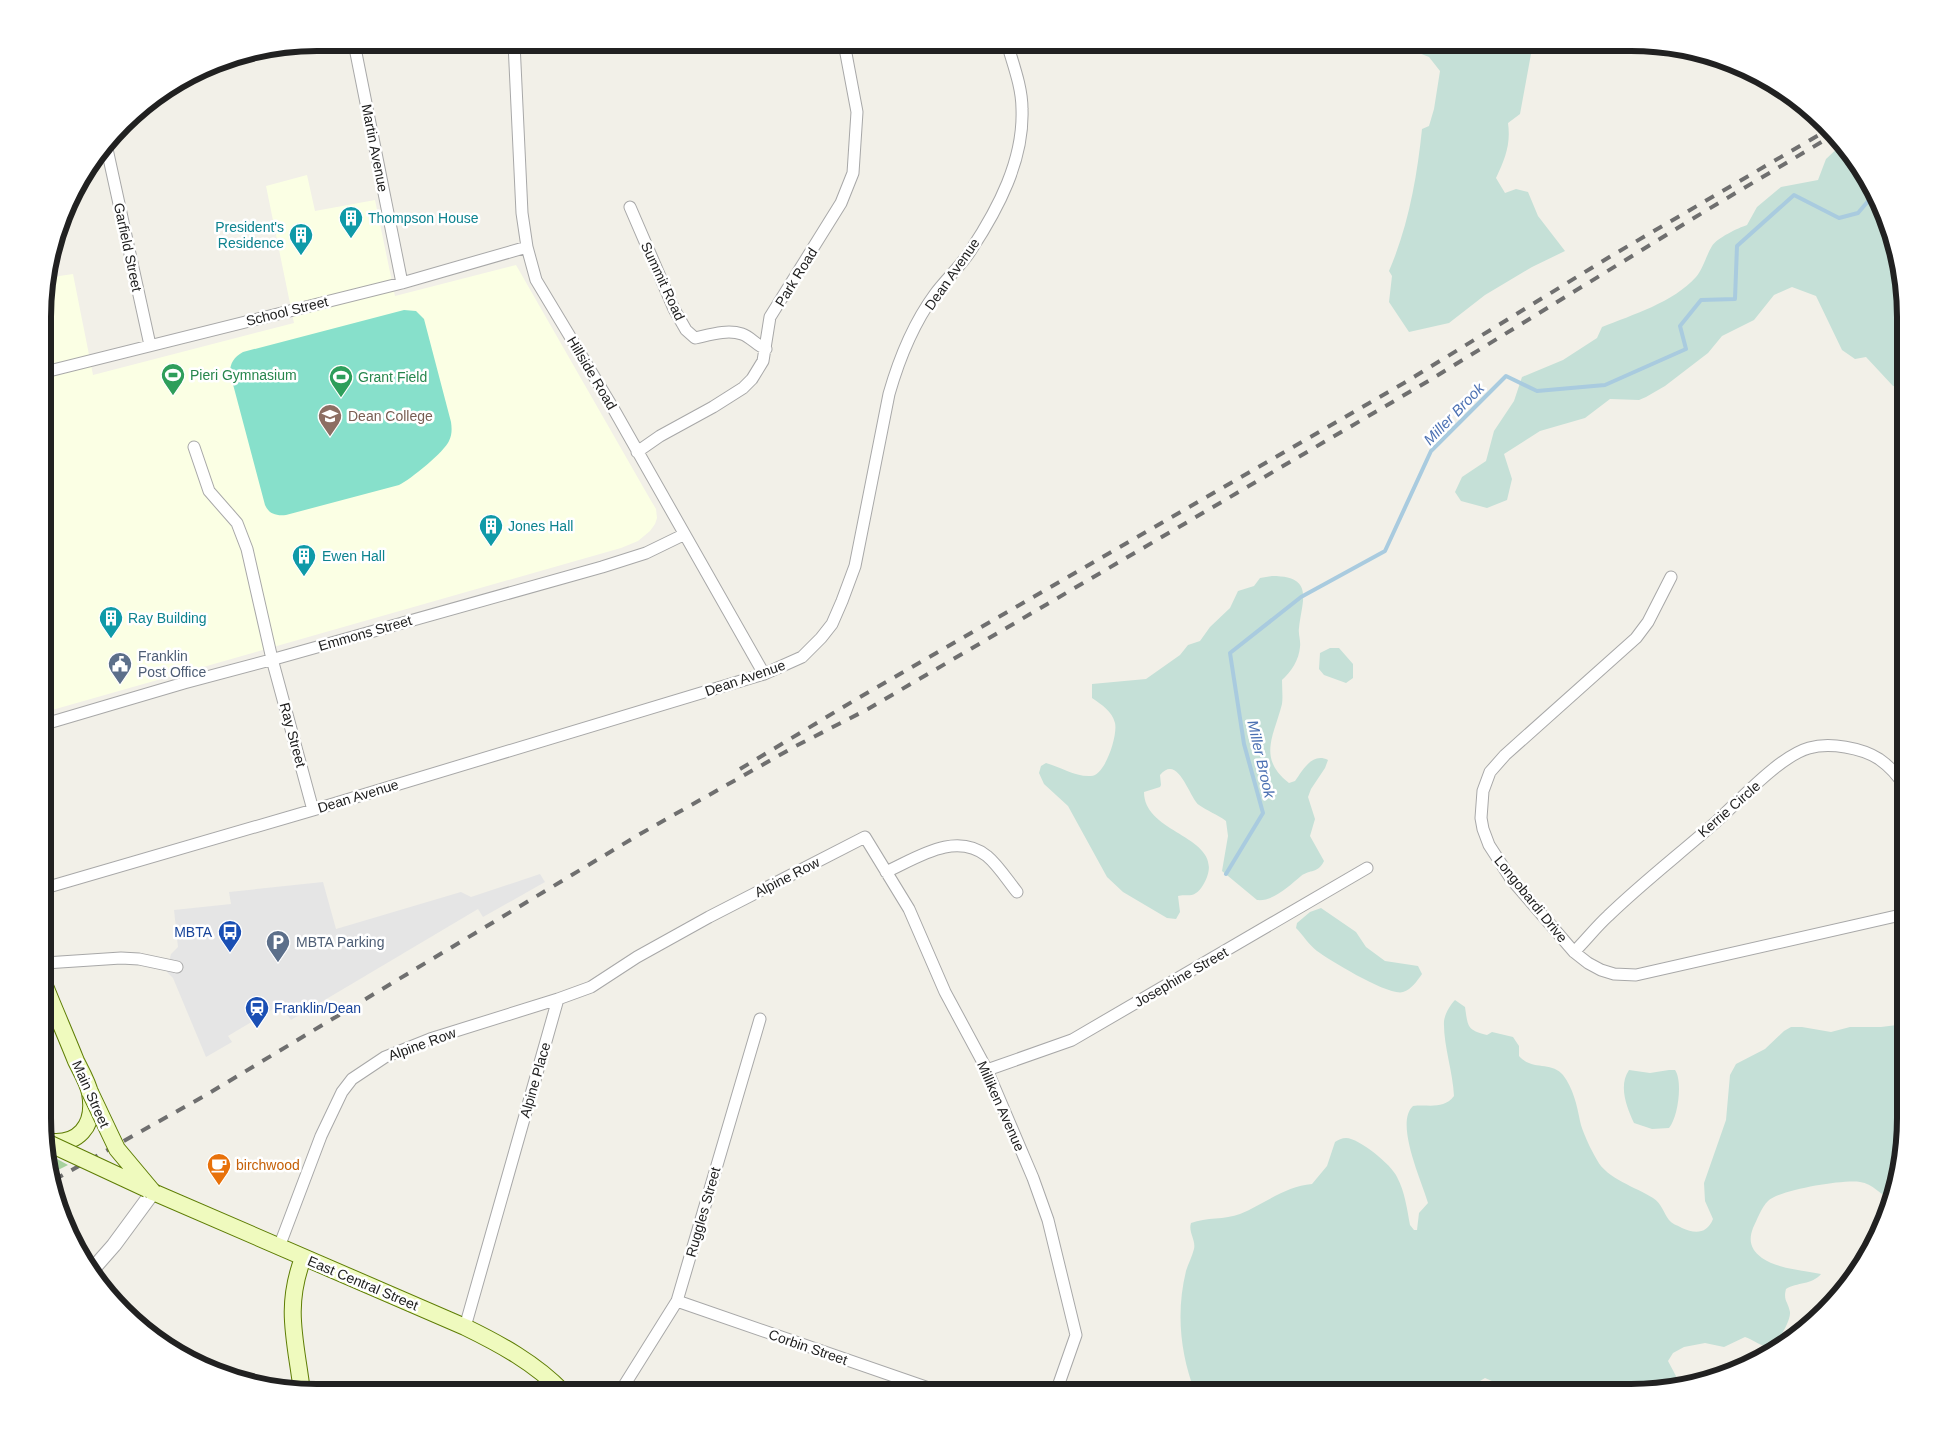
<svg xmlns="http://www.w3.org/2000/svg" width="1948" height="1435" viewBox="0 0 1948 1435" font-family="Arial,sans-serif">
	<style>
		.education { fill: #fbffe4 }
		.forest { fill: #a5d19d }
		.wetland { fill: #c5e0d7 }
		.pitch { fill: #87e0cb }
		.parking { fill: #e5e5e5 }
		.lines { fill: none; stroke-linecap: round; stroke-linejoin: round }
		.stream { stroke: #a9cbdf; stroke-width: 4 }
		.minor-casing { stroke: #a8a8a8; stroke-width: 13 }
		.tertiary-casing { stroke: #a8a8a8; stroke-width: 16 }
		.secondary-casing { stroke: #5e7d04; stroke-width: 18 }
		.minor { stroke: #fff; stroke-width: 11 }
		.tertiary { stroke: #fff; stroke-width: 14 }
		.secondary { stroke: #effabe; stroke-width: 16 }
		.rail { stroke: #6f6f6f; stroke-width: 4; stroke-dasharray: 10 10; stroke-linecap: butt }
		.secondary-bridge-casing { stroke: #5e7d04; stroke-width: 18; stroke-linecap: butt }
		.secondary-bridge { stroke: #effabe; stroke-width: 16 }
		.labels { text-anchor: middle; stroke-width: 5; stroke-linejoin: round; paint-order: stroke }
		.street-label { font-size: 14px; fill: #212121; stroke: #fff }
		.culture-label { font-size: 14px; fill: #0d838f; stroke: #fff; text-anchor: start }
		.leisure-label { font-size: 14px; fill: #27864d; stroke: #fff; text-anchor: start }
		.education-label { font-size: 14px; fill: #785e54; stroke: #fff; text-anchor: start }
		.service-label { font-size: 14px; fill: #4e5e75; stroke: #fff; text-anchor: start }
		.transit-label { font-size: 14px; fill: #164399; stroke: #fff; text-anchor: end }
		.food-label { font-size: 14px; fill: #c56008; stroke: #fff; text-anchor: start }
		.water-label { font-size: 15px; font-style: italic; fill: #4c71b3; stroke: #fff }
		.rim { fill: none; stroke: #212121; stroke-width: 6 }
	</style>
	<rect width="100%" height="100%" fill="#f2f0e8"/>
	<path class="education" d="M 307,175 L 315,211 L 375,200 L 395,296 L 516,265 L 650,499 L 656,509 L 657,518 L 655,524 L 650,531 L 638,541 L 621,548 L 45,712 L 46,278 L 73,274 L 93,375 L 294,323 L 266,186 Z"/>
	<path class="forest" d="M 48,1154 L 68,1165 L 52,1173 L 46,1156 Z"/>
	<path class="wetland" d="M 1408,43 L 1533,43 L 1520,114 L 1508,123 C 1511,144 1505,159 1496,178 L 1505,193 L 1516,189 L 1528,192 L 1538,216 L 1565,251 L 1532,267 L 1485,295 L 1449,323 L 1409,332 L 1389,302 L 1392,276 L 1389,271 C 1408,227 1417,178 1422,129 L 1429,126 L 1434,109 L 1440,71 L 1429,57 L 1414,51 Z
		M 1842,144 L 1877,196 L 1905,300 L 1905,388 L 1893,386 L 1866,357 L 1855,359 L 1842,350 L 1816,296 L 1792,287 L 1774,295 L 1754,320 L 1722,336 L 1708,353 L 1665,386 L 1646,397 L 1639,400 L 1610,399 L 1585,418 L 1540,431 L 1504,454 L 1512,479 L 1507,500 L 1487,508 L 1461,501 L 1455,492 L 1462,477 L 1486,461 L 1494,431 L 1514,401 L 1522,377 L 1563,360 L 1597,338 L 1602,327 C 1632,315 1674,302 1696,277 C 1703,269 1706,256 1712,246 C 1717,238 1738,228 1747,225 L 1757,207 L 1781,187 L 1818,180 L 1826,159 Z
		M 1272,576 C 1315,576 1302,600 1299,628 C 1298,634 1301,641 1300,647 C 1299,660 1291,672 1282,680 C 1282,688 1283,697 1282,704 C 1274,736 1257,758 1289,783 L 1295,781 C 1303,770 1312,752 1328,760 L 1325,768 L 1311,789 L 1308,797 L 1315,819 L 1310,836 L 1324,861 C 1318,874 1310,869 1301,876 C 1290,885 1273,902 1257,900 L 1222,871 L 1228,836 L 1226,821 C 1217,814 1207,811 1199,805 C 1189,797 1178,753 1160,775 L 1161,785 L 1160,787 L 1144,792 C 1144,834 1222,836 1207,877 C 1205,882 1201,890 1196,893 C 1191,897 1183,894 1178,896 L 1180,912 L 1176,919 L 1167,918 L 1123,892 L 1107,877 L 1068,806 L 1044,784 L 1039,773 L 1041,766 L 1046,763 C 1061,767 1075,777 1091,776 C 1105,776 1118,735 1115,723 C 1112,711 1102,705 1092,698 L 1092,684 L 1146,679 L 1180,655 L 1188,645 L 1200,641 L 1210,627 L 1230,608 L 1238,591 L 1254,586 L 1260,578 Z
		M 1330,648 L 1339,648 L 1353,664 L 1353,678 L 1346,683 L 1324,675 L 1319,669 L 1320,653 Z
		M 1321,908 L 1356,932 L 1366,947 L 1385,961 L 1418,966 L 1422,974 C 1417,981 1412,989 1403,992 C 1390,997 1329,960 1317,951 C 1309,945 1303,935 1296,928 L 1297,923 L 1310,912 Z
		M 1455,1000 L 1465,1007 C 1468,1027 1467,1030 1487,1035 L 1492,1032 L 1513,1037 L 1519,1046 L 1519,1056 C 1532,1071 1552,1061 1563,1075 C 1573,1088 1577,1105 1580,1121 C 1582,1131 1591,1150 1597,1160 C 1607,1179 1636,1187 1653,1198 C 1662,1204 1663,1212 1669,1220 C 1672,1224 1677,1225 1682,1228 C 1695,1234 1707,1234 1713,1219 L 1705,1201 L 1704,1183 L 1726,1120 L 1730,1075 L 1736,1064 L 1765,1049 L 1784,1031 L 1791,1027 L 1802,1027 L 1831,1032 L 1850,1027 L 1881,1027 L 1905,1024 L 1905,1135 L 1892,1201 C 1880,1194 1873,1184 1860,1182 C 1844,1179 1779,1190 1768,1201 C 1761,1208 1757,1220 1753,1228 C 1748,1241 1751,1250 1762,1258 C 1778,1269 1802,1270 1821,1274 C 1812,1285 1797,1282 1786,1289 C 1783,1301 1788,1301 1790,1312 C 1791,1321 1777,1346 1767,1346 C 1760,1346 1752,1339 1745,1337 L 1724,1347 L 1705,1343 L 1684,1347 L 1673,1353 L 1668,1361 L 1677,1378 L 1678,1386 L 1631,1392 L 1503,1392 L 1494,1382 L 1485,1378 L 1468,1388 L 1436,1385 L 1425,1386 L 1412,1392 L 1195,1392 C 1180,1353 1176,1312 1186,1271 C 1188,1264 1192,1257 1194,1249 C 1196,1240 1188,1232 1191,1223 C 1206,1217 1225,1220 1240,1214 C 1264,1204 1286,1186 1312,1184 L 1327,1166 L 1335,1142 C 1338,1140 1342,1138 1346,1138 C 1359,1138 1392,1165 1397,1177 C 1405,1192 1407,1209 1410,1225 L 1414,1230 L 1417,1230 L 1419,1213 L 1428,1203 C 1423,1184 1394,1123 1413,1106 C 1429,1104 1443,1110 1454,1096 C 1453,1072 1443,1044 1444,1021 C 1445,1014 1450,1005 1455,1000 Z
		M 1629,1070 L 1650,1073 L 1669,1070 L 1675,1070 C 1683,1081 1678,1118 1669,1128 L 1652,1129 L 1634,1123 C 1627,1108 1618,1086 1629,1070 Z"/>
	<path class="pitch" d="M 404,310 L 416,311 L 424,319 L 451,422 C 452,429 452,435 449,441 C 445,451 410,480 399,485 L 286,515 C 276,516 269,514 265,505 L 230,373 C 230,363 234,357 243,352 Z"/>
	<path class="parking" d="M 540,874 L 545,882 L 483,917 L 478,909 L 291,1020 L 280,1005 L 228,1036 L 232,1042 L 206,1057 L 173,978 L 167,972 L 171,954 L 178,947 L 174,910 L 231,904 L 229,892 L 323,882 L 336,929 L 461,892 L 471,897 Z"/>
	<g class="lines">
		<path class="stream" d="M 1226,874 L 1263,813 L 1244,744 L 1230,653 L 1301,597 L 1385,551 L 1431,451 L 1506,376 L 1537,391 L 1605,385 L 1686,349 L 1680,326 L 1701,300 L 1735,299 L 1737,246 L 1794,195 L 1839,218 L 1858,213 L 1875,193"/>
		<g class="minor-casing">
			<path id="minor" d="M 354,43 L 402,283
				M 514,43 L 522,213 L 527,247 L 536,280 L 613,408 L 764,674
				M 107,149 L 150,345
				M 630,207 L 674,309 L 686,330 L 695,338 C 709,335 727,329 742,334 C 751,337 757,346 766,349
				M 45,372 L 402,283 L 527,247
				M 194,447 L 209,491 L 237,523 L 247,549 L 272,659 L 313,810
				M 637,452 L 660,436 L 713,407 L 743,388 L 752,379 L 763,361 L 770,317 L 841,203 L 853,173 L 857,112 L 844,43
				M 1671,577 L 1648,622 L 1636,638 L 1505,755 L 1490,772 L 1483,791 L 1481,818 L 1483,829 L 1489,845 L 1511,879 L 1574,952 L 1588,963 L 1601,970 L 1614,974 L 1636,975 L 1905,914
				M 45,724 L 184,683 L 278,658 L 602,567 L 646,553 L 683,535
				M 886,872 C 917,858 955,831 987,856 C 998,865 1008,881 1017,892
				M 45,888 L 313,810 L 764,674 L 802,657 L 821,638 L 832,624 L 842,601 L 855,566 L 889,394 C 899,359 913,324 935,294 C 946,279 961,266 971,250 C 998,209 1024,160 1022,109 C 1022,87 1013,64 1007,43
				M 1574,952 C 1586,940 1596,927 1608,916 C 1643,882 1681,853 1717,821 C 1740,800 1780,756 1809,748 C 1830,742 1862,748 1879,759 C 1889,766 1899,777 1905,787
				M 45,963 L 121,958 L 139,959 L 177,967
				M 987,1070 L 1072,1040 L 1367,868
				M 279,1247 L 321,1136 L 342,1092 L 352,1079 L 385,1057 L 430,1039 L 558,999
				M 677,1301 L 940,1392
				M 465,1327 L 558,999 L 591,987 L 637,957 L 709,917 L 865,837 L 909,909 L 945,992 L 987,1070 L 1033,1178 L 1048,1220 L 1076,1335 L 1056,1392
				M 620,1392 L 677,1301 L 760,1019"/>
		</g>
		<g class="tertiary-casing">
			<path id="tertiary" d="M 92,1270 L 114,1245 L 153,1192"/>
		</g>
		<g class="secondary-casing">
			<path id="secondary" d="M 45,986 C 55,1011 66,1036 76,1061 C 81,1071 88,1083 90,1093 C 96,1126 78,1147 45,1141
				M 153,1192 L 465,1327 C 500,1344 535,1363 563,1392
				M 302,1392 C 296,1341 284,1308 303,1258"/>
		</g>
		<use href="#minor" class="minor"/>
		<use href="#tertiary" class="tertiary"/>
		<use href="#secondary" class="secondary"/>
		<path class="rail" d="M 740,769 L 855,700 L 1404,383 L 1611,256 L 1829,129
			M 54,1180 L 206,1095 L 640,834 L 794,747 L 868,709 L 1430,380 L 1707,210 L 1835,134"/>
		<g class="secondary-bridge-casing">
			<path id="secondary-bridge" d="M 90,1092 L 117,1149 L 153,1192
				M 46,1142 L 147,1189"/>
		</g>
		<use href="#secondary-bridge" class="secondary-bridge"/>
	</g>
	<defs>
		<g id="building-pin" transform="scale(1.25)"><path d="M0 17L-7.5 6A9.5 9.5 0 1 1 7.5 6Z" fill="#0f9aa8" stroke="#fff"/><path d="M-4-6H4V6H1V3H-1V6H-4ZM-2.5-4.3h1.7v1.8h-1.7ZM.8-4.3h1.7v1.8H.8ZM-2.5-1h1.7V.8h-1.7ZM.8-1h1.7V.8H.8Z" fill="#fff"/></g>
		<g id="stadium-pin" transform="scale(1.25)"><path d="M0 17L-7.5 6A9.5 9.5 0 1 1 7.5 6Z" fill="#2e9e5b" stroke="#fff"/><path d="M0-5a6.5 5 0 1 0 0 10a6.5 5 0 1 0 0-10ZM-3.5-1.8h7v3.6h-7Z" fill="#fff"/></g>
		<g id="university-pin" transform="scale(1.25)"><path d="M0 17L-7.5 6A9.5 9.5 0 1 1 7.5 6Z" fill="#8d6e63" stroke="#fff"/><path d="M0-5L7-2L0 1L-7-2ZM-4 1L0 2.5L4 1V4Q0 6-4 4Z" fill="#fff"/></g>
		<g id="civic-pin" transform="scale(1.25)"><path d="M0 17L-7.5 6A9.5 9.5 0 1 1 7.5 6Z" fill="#5c6f8a" stroke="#fff"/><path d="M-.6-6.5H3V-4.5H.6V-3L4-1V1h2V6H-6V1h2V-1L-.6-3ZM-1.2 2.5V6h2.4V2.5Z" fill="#fff"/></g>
		<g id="bus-pin" transform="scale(1.25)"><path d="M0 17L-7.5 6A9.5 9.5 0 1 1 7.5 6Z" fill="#1a4fb4" stroke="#fff"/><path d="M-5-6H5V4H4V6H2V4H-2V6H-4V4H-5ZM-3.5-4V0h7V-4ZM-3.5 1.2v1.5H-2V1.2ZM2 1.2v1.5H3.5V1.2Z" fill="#fff"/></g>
		<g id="parking-pin" transform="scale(1.25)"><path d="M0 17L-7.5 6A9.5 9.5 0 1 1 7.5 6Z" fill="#5c6f8a" stroke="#fff"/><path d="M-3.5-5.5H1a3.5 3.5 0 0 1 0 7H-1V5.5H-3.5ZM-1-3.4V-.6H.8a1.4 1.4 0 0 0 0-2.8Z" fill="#fff"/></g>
		<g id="station-pin" transform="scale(1.25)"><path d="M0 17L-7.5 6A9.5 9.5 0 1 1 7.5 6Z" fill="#1a4fb4" stroke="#fff"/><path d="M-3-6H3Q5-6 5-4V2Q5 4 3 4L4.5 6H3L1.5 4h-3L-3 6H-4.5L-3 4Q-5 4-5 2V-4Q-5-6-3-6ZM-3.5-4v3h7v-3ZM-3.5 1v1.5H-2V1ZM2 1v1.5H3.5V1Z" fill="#fff"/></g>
		<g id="cafe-pin" transform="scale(1.25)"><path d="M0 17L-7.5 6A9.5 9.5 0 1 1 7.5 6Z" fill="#e8710a" stroke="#fff"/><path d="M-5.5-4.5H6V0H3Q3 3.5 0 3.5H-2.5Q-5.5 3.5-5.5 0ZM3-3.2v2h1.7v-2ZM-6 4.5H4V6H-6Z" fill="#fff"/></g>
	</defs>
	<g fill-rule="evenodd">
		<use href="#building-pin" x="351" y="218"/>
		<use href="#building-pin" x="301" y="235"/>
		<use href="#stadium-pin" x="173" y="375"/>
		<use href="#stadium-pin" x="341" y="377"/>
		<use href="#university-pin" x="330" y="416"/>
		<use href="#building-pin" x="491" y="526"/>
		<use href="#building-pin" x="304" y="556"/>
		<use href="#building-pin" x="111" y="618"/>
		<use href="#civic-pin" x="120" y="664"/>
		<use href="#bus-pin" x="230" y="932"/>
		<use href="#parking-pin" x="278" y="942"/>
		<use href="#station-pin" x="257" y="1008"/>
		<use href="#cafe-pin" x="219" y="1165"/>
	</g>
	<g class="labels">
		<g class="street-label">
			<text transform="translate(375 148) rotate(79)" y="5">Martin Avenue</text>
			<text transform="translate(128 247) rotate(78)" y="5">Garfield Street</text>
			<text transform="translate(952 274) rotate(-55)" y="5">Dean Avenue</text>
			<text transform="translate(796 277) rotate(-58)" y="5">Park Road</text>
			<text transform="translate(663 281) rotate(65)" y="5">Summit Road</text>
			<text transform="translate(287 311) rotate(-14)" y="5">School Street</text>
			<text transform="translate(592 373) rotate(59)" y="5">Hillside Road</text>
			<text transform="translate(365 633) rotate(-16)" y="5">Emmons Street</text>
			<text transform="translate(745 678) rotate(-19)" y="5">Dean Avenue</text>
			<text transform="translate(293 735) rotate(75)" y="5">Ray Street</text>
			<text transform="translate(358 796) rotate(-17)" y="5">Dean Avenue</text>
			<text transform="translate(1729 809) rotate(-41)" y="5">Kerrie Circle</text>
			<text transform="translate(787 877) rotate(-27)" y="5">Alpine Row</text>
			<text transform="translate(1531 899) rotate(51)" y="5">Longobardi Drive</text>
			<text transform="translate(1181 977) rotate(-30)" y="5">Josephine Street</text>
			<text transform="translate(422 1044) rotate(-20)" y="5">Alpine Row</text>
			<text transform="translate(535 1080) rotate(-74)" y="5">Alpine Place</text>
			<text transform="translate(91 1094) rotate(66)" y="5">Main Street</text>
			<text transform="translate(1001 1106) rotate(66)" y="5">Milliken Avenue</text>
			<text transform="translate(703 1212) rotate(-74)" y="5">Ruggles Street</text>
			<text transform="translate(363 1283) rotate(23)" y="5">East Central Street</text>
			<text transform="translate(808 1347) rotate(19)" y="5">Corbin Street</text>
		</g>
		<g class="culture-label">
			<text x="368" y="223">Thompson House</text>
			<text x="284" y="232" text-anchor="end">President's<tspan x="284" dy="16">Residence</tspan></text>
			<text x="508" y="531">Jones Hall</text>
			<text x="322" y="561">Ewen Hall</text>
			<text x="128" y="623">Ray Building</text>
		</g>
		<g class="leisure-label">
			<text x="190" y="380">Pieri Gymnasium</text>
			<text x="358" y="382">Grant Field</text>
		</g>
		<g class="education-label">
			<text x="348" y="421">Dean College</text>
		</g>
		<g class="service-label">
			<text x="138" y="661">Franklin<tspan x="138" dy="16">Post Office</tspan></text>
			<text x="296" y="947">MBTA Parking</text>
		</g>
		<g class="transit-label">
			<text x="212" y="937">MBTA</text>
			<text x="274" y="1013" text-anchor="start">Franklin/Dean</text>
		</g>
		<g class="food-label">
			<text x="236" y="1170">birchwood</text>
		</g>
		<g class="water-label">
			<text transform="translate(1454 414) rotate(-46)" y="5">Miller Brook</text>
			<text transform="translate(1261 759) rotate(77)" y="5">Miller Brook</text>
		</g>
	</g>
	<path d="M0 0H1948V1435H0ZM317 51H1631A266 266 0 0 1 1897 317V1118A266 266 0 0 1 1631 1384H317A266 266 0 0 1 51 1118V317A266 266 0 0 1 317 51Z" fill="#fff" fill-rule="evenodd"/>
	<path class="rim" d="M317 51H1631A266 266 0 0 1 1897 317V1118A266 266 0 0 1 1631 1384H317A266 266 0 0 1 51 1118V317A266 266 0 0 1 317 51Z"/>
</svg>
